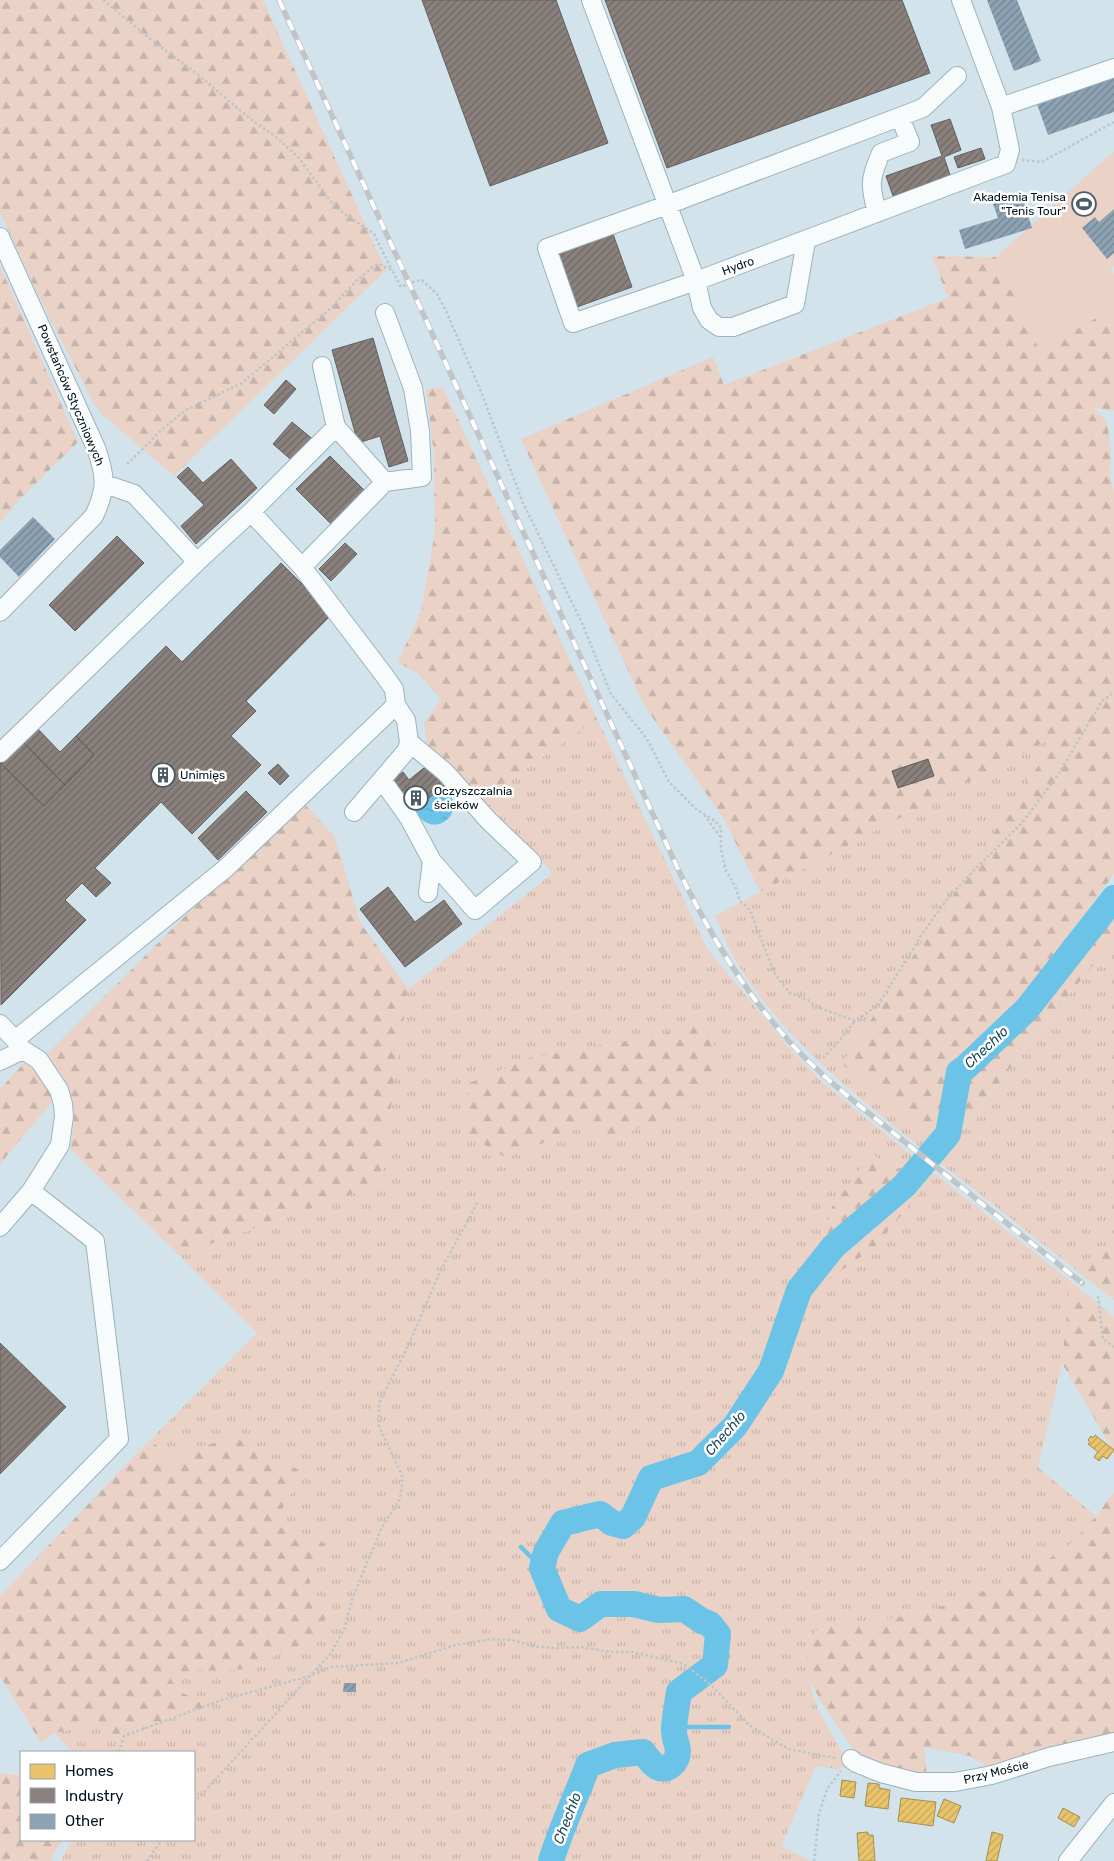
<svg xmlns="http://www.w3.org/2000/svg" width="1114" height="1861" viewBox="0 0 1114 1861" font-family="Rubik,sans-serif">
	<style>
		.grass { fill: url(#grass-tufts) }
		.forest { fill: url(#forest-firs) }
		.garden { fill: #ead2c7 }
		.water { fill: url(#water-ripples) }
		.homes { fill: url(#homes-hatch); stroke: #a38f53 }
		.industry { fill: url(#industry-hatch); stroke: #616060 }
		.lines { fill: none; stroke-linecap: round; stroke-linejoin: round }
		.stream { stroke: #6bc4e7; stroke-width: 4.5 }
		.river { stroke: #6bc4e7; stroke-width: 26 }
		.building { fill: url(#building-hatch) }
		.minor-casing { stroke: #9ab3bd; stroke-width: 20 }
		.path { stroke: #bec5c8; stroke-width: 2.5; stroke-dasharray: 2.5 2.5; stroke-linecap: butt }
		.minor { stroke: #f8fbfc; stroke-width: 18 }
		.rail-casing { stroke: #c0c5c8; stroke-width: 5.5 }
		.rail { stroke: #fff; stroke-width: 4; stroke-dasharray: 11; stroke-linecap: butt }
		.labels { text-anchor: middle; stroke-width: 5; stroke-linejoin: round; paint-order: stroke }
		.poi-label { font-size: 12px; fill: #00141e; stroke: #fff; text-anchor: start }
		.street-label { font-size: 12px; fill: #00141e; stroke: #fff }
		.water-label { font-size: 14px; font-style: italic; fill: #1a4b5e; stroke: #fff }
	</style>
	<defs>
		<pattern id="grass-tufts" width="24" height="20" patternUnits="userSpaceOnUse" patternTransform="scale(1.25)"><rect width="24" height="20" fill="#ead2c7"/><path d="M3 7l-1-3M5 7V3M7 7l1-3M15 17l-1-3M17 17v-4M19 17l1-3" fill="none" stroke="#c7b3aa"/></pattern>
		<pattern id="forest-firs" width="22" height="20" patternUnits="userSpaceOnUse" patternTransform="scale(1.25)"><rect width="22" height="20" fill="#ead2c7"/><path d="M5 1l3.5 6h-7zM16 11l3.5 6h-7z" fill="#c7b3aa"/></pattern>
		<pattern id="water-ripples" width="26" height="14" patternUnits="userSpaceOnUse" patternTransform="scale(1.25)"><rect width="26" height="14" fill="#6bc4e7"/><path d="M2 4q2-2 4 0t4 0M15 11q2-2 4 0t4 0" fill="none" stroke="#5ba8c6"/></pattern>
		<pattern id="homes-hatch" width="6" height="6" patternUnits="userSpaceOnUse" patternTransform="scale(1.25)"><rect width="6" height="6" fill="#e9c46a"/><path d="M-1 1l2-2M0 6l6-6M5 7l2-2" fill="none" stroke="#c6a85b"/></pattern>
		<pattern id="industry-hatch" width="6" height="6" patternUnits="userSpaceOnUse" patternTransform="scale(1.25)"><rect width="6" height="6" fill="#8a817c"/><path d="M-1 1l2-2M0 6l6-6M5 7l2-2" fill="none" stroke="#6e6865"/></pattern>
		<pattern id="building-hatch" width="6" height="6" patternUnits="userSpaceOnUse" patternTransform="scale(1.25)"><rect width="6" height="6" fill="#8da3b3"/><path d="M-1 1l2-2M0 6l6-6M5 7l2-2" fill="none" stroke="#718491"/></pattern>
	</defs>
	<rect width="100%" height="100%" fill="#d2e3ec"/>
	<path class="grass" d="M 597,719 L 708,950 L 789,1048 L 822,1082 L 917,1160 C 898,1178 890,1163 871,1154 L 923,1190 L 925,1179 L 929,1169 L 1070,1281 L 1062,1363 L 1038,1467 L 1096,1516 L 1064,1551 L 980,1593 L 928,1611 L 878,1621 L 823,1623 L 812,1636 L 808,1678 L 818,1710 L 844,1755 L 847,1768 L 837,1769 L 816,1766 L 781,1846 L 810,1861 L 61,1861 L 71,1840 L 194,1840 L 194,1752 L 73,1752 L 54,1733 L 91,1726 L 107,1730 L 115,1739 L 205,1707 L 196,1699 L 180,1692 L 170,1678 L 196,1670 L 220,1671 L 247,1669 L 280,1653 L 309,1642 L 325,1608 L 309,1591 L 309,1574 L 324,1560 L 313,1535 L 291,1532 L 276,1525 L 283,1507 L 297,1484 L 282,1463 L 262,1455 L 186,1453 L 170,1461 L 159,1447 L 149,1441 L 257,1333 L 179,1255 L 380,1184 L 408,989 L 553,873 L 482,799 Z
		M 1060,733 L 842,1064 L 949,1145 L 1114,939 L 1114,1239 L 1076,1270 C 1027,1231 979,1193 930,1155 C 858,1097 778,1036 732,954 C 725,942 721,928 715,916 Z"/>
	<path class="forest" d="M 0,0 L 263,0 L 386,270 L 174,476 L 103,415 L 94,404 L 37,293 L 0,212 Z
		M 932,256 L 996,257 L 1040,351 L 1114,307 L 1114,411 L 1093,407 L 1107,422 L 1111,449 L 1110,476 L 1114,491 L 1114,874 L 943,1105 L 1114,887 L 1114,939 L 948,1145 L 842,1064 L 1059,734 L 760,892 L 724,819 L 644,705 L 521,439 L 713,357 L 724,385 L 948,298 Z
		M 0,266 L 78,442 L 18,501 L 0,523 Z
		M 443,387 L 597,719 L 482,799 L 428,749 L 424,723 L 441,699 L 418,674 L 398,662 L 421,611 L 435,532 L 434,454 L 426,389 Z
		M 301,800 L 335,837 L 360,922 L 408,989 L 380,1184 L 179,1255 L 70,1149 C 79,1103 71,1092 46,1055 Z
		M 711,1022 L 717,1068 L 668,1116 L 613,1139 L 582,1127 L 506,1158 L 465,1133 L 469,1083 L 530,1058 L 653,1036 Z
		M 27,1060 L 49,1089 L 52,1102 L 0,1164 L 0,1089 Z
		M 871,1154 C 889,1164 899,1177 917,1160 L 929,1169 L 925,1179 L 923,1189 L 875,1247 L 828,1280 L 817,1257 L 832,1207 Z
		M 1114,1239 L 1114,1300 L 1076,1270 Z
		M 1070,1281 L 1114,1317 L 1114,1452 L 1062,1363 Z
		M 234,1439 L 255,1444 L 262,1455 L 299,1470 L 297,1484 L 283,1507 L 276,1525 L 291,1532 L 313,1535 L 324,1544 L 324,1560 L 309,1574 L 309,1591 L 325,1608 L 323,1627 L 309,1642 L 280,1653 L 247,1669 L 220,1671 L 196,1670 L 170,1678 L 180,1692 L 196,1699 L 205,1707 L 194,1712 L 115,1739 L 107,1730 L 91,1726 L 54,1733 L 41,1743 L 0,1676 L 0,1596 L 149,1441 L 159,1447 L 170,1461 L 201,1446 Z
		M 1114,1492 L 1114,1732 L 1052,1752 L 991,1769 L 970,1756 L 924,1747 L 927,1777 L 918,1776 L 858,1756 L 825,1708 L 808,1678 L 807,1656 L 812,1636 L 823,1623 L 878,1621 L 928,1611 L 980,1593 L 1064,1551 L 1096,1516 Z
		M 0,1773 L 18,1775 L 21,1774 L 21,1840 L 63,1840 L 54,1853 L 52,1861 L 0,1861 Z"/>
	<path class="garden" d="M 1114,151 L 1114,266 L 1110,269 L 1114,274 L 1114,307 L 1040,351 L 996,257 Z"/>
	<path class="water" d="M 444,786 C 472,815 429,843 415,809 Z"/>
	<path class="homes" d="M 1095,1435 L 1114,1450 L 1107,1459 L 1103,1456 L 1099,1461 L 1094,1457 L 1098,1452 L 1088,1444 L 1090,1442 L 1088,1440 L 1091,1436 L 1093,1438 Z
		M 842,1780 L 856,1782 L 854,1798 L 840,1796 Z
		M 868,1783 L 879,1784 L 879,1788 L 890,1790 L 888,1809 L 865,1806 Z
		M 901,1798 L 936,1802 L 933,1826 L 898,1821 Z
		M 944,1799 L 961,1806 L 954,1823 L 937,1816 Z
		M 1063,1808 L 1080,1817 L 1074,1827 L 1058,1818 Z
		M 868,1832 L 868,1835 L 873,1835 L 875,1861 L 859,1861 L 857,1833 Z
		M 992,1832 L 1003,1835 L 997,1861 L 986,1861 Z"/>
	<path class="industry" d="M 422,0 L 556,0 L 608,143 L 490,186 Z
		M 605,0 L 902,0 L 930,73 L 667,168 Z
		M 950,119 L 961,150 L 944,157 L 950,175 L 893,196 L 886,176 L 942,156 L 931,125 Z
		M 981,148 L 985,159 L 958,168 L 954,157 Z
		M 613,234 L 632,287 L 577,307 L 557,254 Z
		M 373,338 L 408,461 L 389,467 L 380,436 L 358,443 L 332,350 Z
		M 286,380 L 296,389 L 274,414 L 264,405 Z
		M 292,422 L 315,441 L 296,464 L 273,444 Z
		M 330,456 L 368,494 L 334,527 L 296,489 Z
		M 231,459 L 257,488 L 196,544 L 181,526 L 204,505 L 177,477 L 188,467 L 203,483 Z
		M 117,536 L 144,563 L 75,631 L 49,605 Z
		M 345,543 L 357,554 L 331,581 L 319,569 Z
		M 281,563 L 332,614 L 246,701 L 256,711 L 231,736 L 261,765 L 192,834 L 161,802 L 95,868 L 111,883 L 96,897 L 82,883 L 65,900 L 86,920 L 1,1005 L 0,763 L 44,806 L 94,755 L 76,736 L 166,646 L 182,662 Z
		M 37,728 L 60,752 L 76,736 L 94,755 L 65,785 L 22,741 Z
		M 22,741 L 65,785 L 44,806 L 0,763 Z
		M 928,759 L 934,776 L 898,788 L 892,771 Z
		M 430,763 L 447,784 L 413,810 L 390,782 L 403,772 L 409,780 Z
		M 278,764 L 289,776 L 280,785 L 268,773 Z
		M 246,791 L 267,812 L 218,860 L 198,838 Z
		M 388,887 L 415,922 L 444,900 L 462,924 L 405,967 L 360,909 Z
		M 0,1343 L 66,1407 L 0,1474 Z"/>
	<g class="lines">
		<path class="stream" d="M 956,1061 L 965,1068
			M 521,1547 L 542,1568
			M 674,1727 L 729,1727"/>
		<path class="river" d="M 551,1861 C 561,1828 576,1797 588,1765 L 615,1755 L 643,1752 C 647,1757 652,1764 657,1767 C 668,1773 678,1761 678,1751 C 677,1742 673,1736 674,1727 C 675,1716 677,1704 679,1692 L 715,1665 L 718,1634 L 710,1624 L 702,1621 L 684,1609 L 659,1610 L 634,1604 L 601,1604 L 580,1619 L 559,1609 L 542,1568 L 546,1552 L 563,1523 L 600,1514 L 612,1523 L 623,1526 L 633,1517 L 651,1478 L 698,1463 L 735,1426 L 771,1371 L 799,1290 L 833,1247 L 904,1186 L 948,1134 L 959,1072 L 965,1068 L 1027,1009 L 1114,898"/>
	</g>
	<path class="building" d="M 987,0 L 1017,0 L 1041,61 L 1014,71 Z
		M 1114,77 L 1114,112 L 1048,135 L 1037,104 Z
		M 1021,192 L 1032,228 L 965,249 L 959,230 L 998,218 L 992,201 Z
		M 1114,209 L 1114,253 L 1107,259 L 1082,228 L 1095,217 L 1099,222 Z
		M 33,517 L 55,539 L 19,577 L 0,557 L 0,550 Z
		M 344,1683 L 356,1683 L 356,1692 L 343,1692 Z"/>
	<g class="lines">
		<g class="minor-casing">
			<path id="minor" d="M 591,0 L 696,281 L 1006,164 L 1010,150 L 1001,107 L 961,0
				M 1001,107 L 1114,68
				M 877,213 C 870,186 869,180 881,153 L 910,142 L 900,117
				M 0,237 L 96,448 C 106,477 107,488 94,516 L 0,612
				M 806,241 L 795,304 L 733,327 L 719,327 L 709,320 L 702,308 L 696,281 L 573,323 L 547,248 L 667,205 L 923,108 L 957,76
				M 336,427 L 385,482 L 422,477 L 420,431 L 413,388 L 385,313
				M 251,512 L 302,567 L 384,675 L 394,689 L 396,705 L 406,720 L 409,742 L 407,750 L 354,812
				M 197,562 L 251,512 L 336,427 L 322,366
				M 302,567 L 385,482
				M 409,742 L 445,772 L 489,821 L 532,862 L 475,910 L 432,861
				M 0,753 L 197,562 L 134,494 L 105,484
				M 382,780 L 409,818 L 432,861 L 428,893
				M 0,1024 L 15,1040 L 226,868 L 396,705
				M 15,1040 L 23,1050 L 39,1060 L 59,1090 L 63,1104 L 64,1116 L 60,1145 L 31,1191
				M 0,1061 L 23,1050
				M 0,1227 L 31,1191 L 95,1241 L 119,1439 L 0,1561
				M 851,1759 L 856,1763 L 881,1773 L 916,1782 L 955,1782 L 992,1775 L 1049,1757 L 1114,1742
				M 1068,1861 L 1114,1803"/>
		</g>
		<path class="path" d="M 103,0 L 154,42 L 196,73 L 253,121 L 276,137 L 298,157 L 335,207 L 374,234 L 392,270
			M 1022,160 L 1042,162 L 1114,122
			M 127,464 L 151,441 L 159,432 L 186,410 L 242,383 L 331,308 L 356,281 L 373,267 L 379,264 L 392,270 L 401,287 L 409,283 L 422,280 L 437,294 L 446,311 L 480,389 L 523,503 L 582,623 L 611,694 L 647,739 L 669,782 L 696,809 L 715,821 L 721,828 L 721,850 L 726,871 L 735,886 L 740,901 L 750,910 L 772,967 L 779,980 L 790,993 L 808,1000 L 815,1006 L 855,1021 L 878,1005 L 924,931 L 949,897 L 976,868 L 1021,824 L 1058,775 L 1102,701 L 1114,692
			M 704,815 L 720,836
			M 823,1058 L 839,1041 L 855,1021
			M 1098,1296 L 1103,1339 L 1114,1347
			M 119,1752 L 124,1736 L 222,1700 L 310,1676 L 331,1667 L 398,1663 L 456,1645 L 492,1639 L 512,1640 L 532,1646 L 554,1648 L 581,1647 L 610,1652 L 632,1652 L 684,1664 L 711,1685 L 749,1725 L 788,1749 L 835,1758
			M 194,1803 L 332,1652 L 344,1629 L 353,1597 L 381,1529 L 400,1499 L 403,1478 L 379,1426 L 379,1403 L 410,1342 L 440,1272 L 477,1203
			M 147,1861 L 162,1840
			M 814,1861 L 819,1814 L 827,1789 L 841,1771"/>
		<use href="#minor" class="minor"/>
		<g class="rail-casing">
			<path id="rail" d="M 279,0 L 678,869 C 708,931 742,989 788,1040 C 820,1076 859,1105 896,1135 C 958,1185 1020,1234 1082,1283"/>
		</g>
		<use href="#rail" class="rail"/>
	</g>
	<defs>
		<g id="stadium-ring" transform="scale(1.25)"><circle r="9.5" fill="#fff" stroke="#4a5c66" stroke-width="1.5"/><path d="M0-5a6.5 5 0 1 0 0 10a6.5 5 0 1 0 0-10ZM-3.5-1.8h7v3.6h-7Z" fill="#4a5c66"/></g>
		<g id="building-ring" transform="scale(1.25)"><circle r="9.5" fill="#fff" stroke="#4a5c66" stroke-width="1.5"/><path d="M-4-6H4V6H1V3H-1V6H-4ZM-2.5-4.3h1.7v1.8h-1.7ZM.8-4.3h1.7v1.8H.8ZM-2.5-1h1.7V.8h-1.7ZM.8-1h1.7V.8H.8Z" fill="#4a5c66"/></g>
	</defs>
	<g fill-rule="evenodd">
		<use href="#stadium-ring" x="1084" y="204"/>
		<use href="#building-ring" x="163" y="775"/>
		<use href="#building-ring" x="416" y="798"/>
	</g>
	<g class="labels">
		<g class="poi-label">
			<text x="1066" y="201" text-anchor="end">Akademia Tenisa<tspan x="1066" dy="14">"Tenis Tour"</tspan></text>
			<text x="180" y="779">Unimięs</text>
			<text x="434" y="795">Oczyszczalnia<tspan x="434" dy="14">ścieków</tspan></text>
		</g>
		<g class="street-label">
			<text transform="translate(738 266) rotate(-20)" y="4">Hydro</text>
			<text transform="translate(71 395) rotate(67)" y="4">Powstańców Styczniowych</text>
			<text transform="translate(996 1772) rotate(-14)" y="4">Przy Moście</text>
		</g>
		<g class="water-label">
			<text transform="translate(986 1047) rotate(-43)" y="5">Chechło</text>
			<text transform="translate(725 1433) rotate(-49)" y="5">Chechło</text>
			<text transform="translate(567 1818) rotate(-69)" y="5">Chechło</text>
		</g>
	</g>
	<rect x="20" y="1751" width="175" height="90" fill="#ffffff" stroke="#99a1a5"/>
	<rect x="30" y="1764" width="25" height="15" fill="#e9c46a" stroke="#99a1a5"/>
	<text x="65" y="1776" font-size="15" fill="#00141e">Homes</text>
	<rect x="30" y="1788" width="25" height="15" fill="#8a817c" stroke="#99a1a5"/>
	<text x="65" y="1801" font-size="15" fill="#00141e">Industry</text>
	<rect x="30" y="1814" width="25" height="15" fill="#8da3b3" stroke="#99a1a5"/>
	<text x="65" y="1826" font-size="15" fill="#00141e">Other</text>
</svg>
